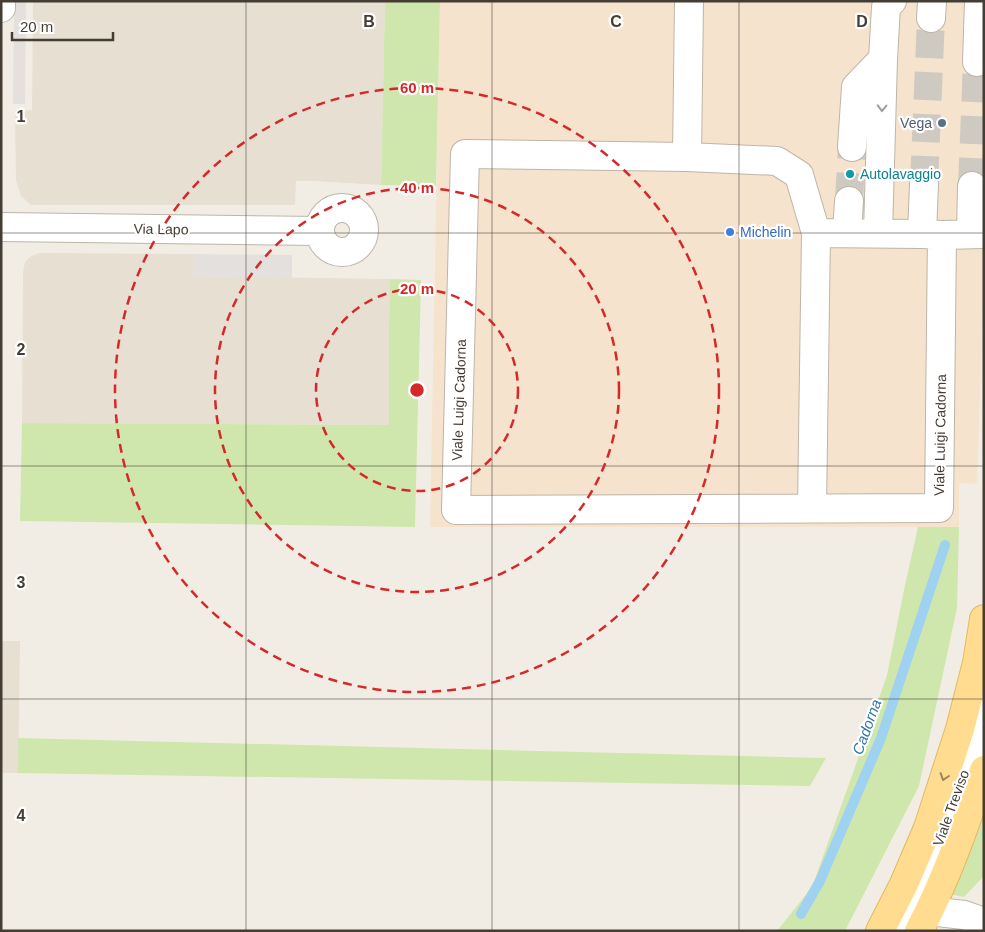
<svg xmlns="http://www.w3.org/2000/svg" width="985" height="932" viewBox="0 0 985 932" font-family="Helvetica,sans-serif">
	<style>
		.residential { fill: #e6dfd2 }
		.commercial { fill: #f5e3ce }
		.green { fill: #cfe7ac }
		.parking { fill: #e3e0dd }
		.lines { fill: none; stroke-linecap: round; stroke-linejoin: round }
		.stream { stroke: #9fd2f0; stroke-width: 10 }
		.minor-tunnel { stroke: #cfcac1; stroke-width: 28; stroke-dasharray: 28 14; stroke-linecap: butt }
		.minor-casing { stroke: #beb5a7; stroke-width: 30 }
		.major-casing { stroke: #e4b860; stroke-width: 30 }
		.minor { stroke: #fff; stroke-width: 28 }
		.major { stroke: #ffdc90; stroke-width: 28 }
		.oneway { stroke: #a29e9a }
		.oneway2 { stroke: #98855d }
		.grid { fill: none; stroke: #443d34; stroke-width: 1; stroke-opacity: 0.55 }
		.ring { fill: none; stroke: #d62828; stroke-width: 2.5; stroke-dasharray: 9 6 }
		.service-dot { fill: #5c6f8a; stroke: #fff; stroke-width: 2 }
		.culture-dot { fill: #0f9aa8; stroke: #fff; stroke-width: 2 }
		.shop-dot { fill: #3f7fe0; stroke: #fff; stroke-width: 2 }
		.labels { text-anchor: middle; stroke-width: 4.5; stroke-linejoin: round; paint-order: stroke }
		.service-label { font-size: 14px; fill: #4e5e75; stroke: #fff; text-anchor: end }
		.culture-label { font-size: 14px; fill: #0d838f; stroke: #fff; text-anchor: start }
		.street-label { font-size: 14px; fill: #443d34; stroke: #fff }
		.shop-label { font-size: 14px; fill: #366cbe; stroke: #fff; text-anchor: start }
		.water-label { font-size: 15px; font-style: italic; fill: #2c78a9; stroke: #fff }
		.grid-label { font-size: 16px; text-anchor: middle; font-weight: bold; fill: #443d34; stroke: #fff; stroke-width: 4.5; stroke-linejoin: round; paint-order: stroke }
		.centre { fill: #d62828; stroke: #fff; stroke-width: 2.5 }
		.ring-label { font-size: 15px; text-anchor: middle; font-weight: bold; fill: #d62828; stroke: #fff; stroke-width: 4.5; stroke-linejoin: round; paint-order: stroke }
	</style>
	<rect width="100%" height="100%" fill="#f2ede4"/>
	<path class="residential" d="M 33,1 L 385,1 L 381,185 L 313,181 L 296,181 L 295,205 L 31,205 L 21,196 L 16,180 L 15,111 L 32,110 Z
		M 40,253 L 193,254 L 193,276 L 390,279 L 389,324 L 389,425 L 22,423 L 23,272 L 25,262 L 31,256 Z
		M 1,641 L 20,641 L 18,773 L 1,773 Z"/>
	<path class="commercial" d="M 440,1 L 984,1 L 984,271 L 977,484 L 959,483 L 959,527 L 430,527 Z"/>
	<path class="green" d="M 385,1 L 440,1 L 436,186 L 381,185 Z
		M 390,279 L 421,280 L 415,527 L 20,521 L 22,423 L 389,425 L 389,324 Z
		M 918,527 L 959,527 L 957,608 L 919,786 L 845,931 L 777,931 L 812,887 L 854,770 L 887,675 L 905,585 Z
		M 18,738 L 826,758 L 810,786 L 18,773 Z
		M 984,794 L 984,876 L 964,897 L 944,893 Z"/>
	<path class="parking" d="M 14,1 L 26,1 L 25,104 L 13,104 Z
		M 193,254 L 292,255 L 292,278 L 193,276 Z"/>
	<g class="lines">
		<path class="stream" d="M 801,914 L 820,881 L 881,738 L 945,545"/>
		<path class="minor-tunnel" d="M 924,184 L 931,18
			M 972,186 L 977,62
			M 849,201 L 852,147"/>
		<g class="minor-casing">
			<path id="minor" d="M 689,1 L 687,157 L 465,154 L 456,510 L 939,508 L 942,235
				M 1,8 L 1,1
				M 931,18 L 932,1
				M 977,62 L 979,1
				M 852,147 L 856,87 L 883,59 L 886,7 L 892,1
				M 687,157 L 777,161 L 799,175 L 816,233 L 812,508
				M320 230a22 22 0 1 1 44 0a22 22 0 1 1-44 0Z
				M 1,227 L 320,231
				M 816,233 L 922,234 L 942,235 L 984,234
				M 847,233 L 849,201
				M 878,233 L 883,59
				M 922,234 L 924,184
				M 971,234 L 972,186
				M 929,911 L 921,886 L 950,816 L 963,779 L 973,746 L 984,703
				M 900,931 L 911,911 L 929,911 L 964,915 L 984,922"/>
		</g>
		<g class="major-casing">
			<path id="major" d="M 880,931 L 904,884 L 928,828 L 960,729 L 977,663 L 984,619
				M 919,931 C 946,880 965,825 984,770"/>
		</g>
		<use href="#minor" class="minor"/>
		<use href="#major" class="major"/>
	</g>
	<defs><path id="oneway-chevron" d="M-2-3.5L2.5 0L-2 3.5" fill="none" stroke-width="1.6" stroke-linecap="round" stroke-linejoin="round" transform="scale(1.25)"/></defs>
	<use class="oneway" href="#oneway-chevron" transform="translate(882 108) rotate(91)"/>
	<use class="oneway2" href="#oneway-chevron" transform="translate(944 777) rotate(108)"/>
	<path class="grid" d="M 246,1 L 246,931M 492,1 L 492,931M 739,1 L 739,931M 1,233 L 984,233M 1,466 L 984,466M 1,699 L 984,699"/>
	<g class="ring">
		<circle cx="417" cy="390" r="101"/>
		<circle cx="417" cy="390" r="202"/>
		<circle cx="417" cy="390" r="302"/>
	</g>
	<circle class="service-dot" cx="942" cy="123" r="5"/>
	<circle class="culture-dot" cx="850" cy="174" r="5"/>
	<circle class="shop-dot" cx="730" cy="232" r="5"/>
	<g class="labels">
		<g class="service-label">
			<text x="932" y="128">Vega</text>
		</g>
		<g class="culture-label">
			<text x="860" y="179">Autolavaggio</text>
		</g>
		<g class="street-label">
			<text transform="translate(161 229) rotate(1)" y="5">Via Lapo</text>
			<text transform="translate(459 400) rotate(-88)" y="5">Viale Luigi Cadorna</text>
			<text transform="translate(940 435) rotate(-89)" y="5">Viale Luigi Cadorna</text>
			<text transform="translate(951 808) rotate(-70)" y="5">Viale Treviso</text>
		</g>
		<g class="shop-label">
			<text x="740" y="237">Michelin</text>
		</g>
		<g class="water-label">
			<text transform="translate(867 727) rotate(-70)" y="5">Cadorna</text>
		</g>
	</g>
	<g class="grid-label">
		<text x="369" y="27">B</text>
		<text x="616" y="27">C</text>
		<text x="862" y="27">D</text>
		<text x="21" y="122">1</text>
		<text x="21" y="355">2</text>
		<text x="21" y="588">3</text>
		<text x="21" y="821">4</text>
	</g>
	<circle cx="417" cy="390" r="8" class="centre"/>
	<g class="ring-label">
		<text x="417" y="93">60 m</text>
		<text x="417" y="193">40 m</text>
		<text x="417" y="294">20 m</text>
	</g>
	<rect width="985" height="932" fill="none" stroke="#443d34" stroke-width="5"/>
	<path d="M12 32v8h101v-8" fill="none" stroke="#443d34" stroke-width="2.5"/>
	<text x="20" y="32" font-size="15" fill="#443d34" stroke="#ffffff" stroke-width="4" paint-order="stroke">20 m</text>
</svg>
